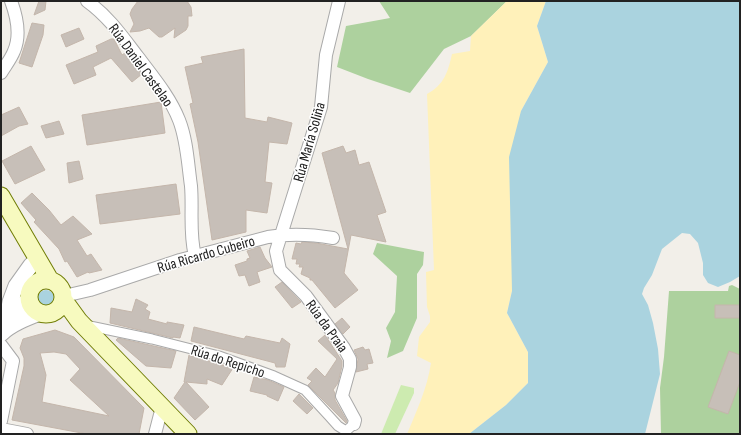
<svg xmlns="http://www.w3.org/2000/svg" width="741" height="435" viewBox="0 0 741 435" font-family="'Sofia Sans Condensed',sans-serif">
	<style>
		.grass { fill: #cdebb0 }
		.forest { fill: #add19e }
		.sand { fill: #fff1ba }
		.water { fill: #aad3df }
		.building { fill: #c7bfb8; stroke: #c4b6ab; fill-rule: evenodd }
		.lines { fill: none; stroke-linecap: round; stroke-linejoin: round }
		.pedestrian-casing { stroke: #a9a9a9; stroke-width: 11 }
		.minor-casing { stroke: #a9a9a9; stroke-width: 14 }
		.tertiary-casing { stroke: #a9a9a9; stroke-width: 17 }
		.secondary-casing { stroke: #707d05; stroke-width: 19 }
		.pedestrian { stroke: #fff; stroke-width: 9 }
		.minor { stroke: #fff; stroke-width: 12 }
		.tertiary { stroke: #fff; stroke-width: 15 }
		.secondary { stroke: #f7fabf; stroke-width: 17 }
		.labels { text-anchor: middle; stroke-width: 3; stroke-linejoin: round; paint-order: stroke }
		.street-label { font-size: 15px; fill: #222; stroke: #fff }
	</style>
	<rect width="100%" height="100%" fill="#f2efe9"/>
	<path class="grass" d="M 401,385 L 414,388 L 414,393 L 395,434 L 381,434 Z"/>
	<path class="forest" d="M 379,1 L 507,1 L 471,36 L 444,49 L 410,93 L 368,79 L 337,67 L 346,26 L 390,18 Z
		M 377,243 L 424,252 L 423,265 L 417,274 L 417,318 L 403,351 L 387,358 L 391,341 L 386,328 L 395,312 L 397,276 L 373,254 Z
		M 732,285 L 740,289 L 740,434 L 661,434 L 660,388 L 664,357 L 669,291 L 728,291 L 729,286 Z"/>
	<path class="sand" d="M 507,1 L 546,1 L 537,26 L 548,62 L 521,111 L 512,291 L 507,313 L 528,352 L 528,383 L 506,405 L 469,434 L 407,434 C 417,410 427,389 431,363 L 417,356 L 419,337 L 430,322 L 430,316 L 427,307 L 426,272 L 434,270 L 427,94 C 444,85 448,72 452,54 L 470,51 L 471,36 Z"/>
	<path class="water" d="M 546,1 L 740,1 L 740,276 L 730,282 L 718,287 L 708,283 L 703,275 L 703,263 L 698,243 L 690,234 L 682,233 L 662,249 L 652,275 L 644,288 L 642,294 L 648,305 L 653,323 L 658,349 L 660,374 L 645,434 L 469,434 L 506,405 L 528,383 L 528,352 L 507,313 L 512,291 L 509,157 L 521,111 L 548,62 L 537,26 Z
		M38 298a8 8 0 1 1 16 0a8 8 0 1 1-16 0Z"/>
	<path class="building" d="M 39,1 L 46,1 L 45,10 L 34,15 Z
		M 138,1 L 187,1 L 191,7 L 192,16 L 188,16 L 188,26 L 186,30 L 174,38 L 175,28 L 162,37 L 159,37 L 149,28 L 140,31 L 130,32 L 134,24 L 130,14 L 132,9 Z
		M 32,23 L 44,25 L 43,35 L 32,67 L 19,63 Z
		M 79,28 L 84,39 L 66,47 L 61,35 Z
		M 111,39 L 114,39 L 122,55 L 125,53 L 142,74 L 132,82 L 111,58 L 93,67 L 96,75 L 74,84 L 66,65 L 98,52 L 96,46 Z
		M 244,49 L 245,118 L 267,122 L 268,117 L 292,123 L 287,144 L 269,142 L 265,182 L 272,183 L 267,213 L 246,210 L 246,232 L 212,240 L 198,142 L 190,104 L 193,103 L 185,67 L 203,63 L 201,57 Z
		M 161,102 L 165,133 L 87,145 L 82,115 Z
		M 19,107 L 28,124 L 19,126 L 1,136 L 1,115 Z
		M 59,121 L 64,134 L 46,138 L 41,126 Z
		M 31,146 L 45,170 L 15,184 L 2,161 Z
		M 343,146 L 346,153 L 355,150 L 359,165 L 369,162 L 386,212 L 377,215 L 386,242 L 351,235 L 344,273 L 358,290 L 335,308 L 312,280 L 310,280 L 310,278 L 301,274 L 303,267 L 299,267 L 300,264 L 296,264 L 297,259 L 292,259 L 296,243 L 301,244 L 302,242 L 316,243 L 348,249 L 322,153 Z
		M 79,161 L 83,179 L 69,183 L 67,163 Z
		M 176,184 L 180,214 L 100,224 L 96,195 Z
		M 32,193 L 49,210 L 61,225 L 73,216 L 92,234 L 77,240 L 87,256 L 91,254 L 102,270 L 89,273 L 88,272 L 77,277 L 67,261 L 65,262 L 59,249 L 34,222 L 36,220 L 21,203 Z
		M 260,247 L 265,258 L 272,267 L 257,272 L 260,282 L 249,286 L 245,275 L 239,276 L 235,265 L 247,261 L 247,259 L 250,258 L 247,251 Z
		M 282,282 L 301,302 L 292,308 L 275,287 Z
		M 136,299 L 148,305 L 145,309 L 150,312 L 148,319 L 167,324 L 167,322 L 184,325 L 180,338 L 173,337 L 173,338 L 110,323 L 111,308 L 132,312 Z
		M 715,305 L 740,305 L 740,318 L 715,318 Z
		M 342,318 L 350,327 L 343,334 L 335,324 Z
		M 194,327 L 244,339 L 246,336 L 280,343 L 282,338 L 290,344 L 285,367 L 276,367 L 275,363 L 191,341 Z
		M 55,330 L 74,337 L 144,408 L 139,434 L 87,434 L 12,420 L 24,366 L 24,358 L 20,348 L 23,339 ZM 54,352 L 66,354 L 80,369 L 70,380 L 109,416 L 42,402 L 46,375 L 40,353 Z
		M 325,335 L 342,361 L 342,366 L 338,383 L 333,390 L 335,393 L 335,400 L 347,421 L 346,423 L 308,385 L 312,381 L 307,378 L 316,368 L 325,377 L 337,359 L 318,341 Z
		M 118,338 L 176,351 L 171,368 L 146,366 L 116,340 Z
		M 363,347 L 365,350 L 369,349 L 373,363 L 367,364 L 368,369 L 356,372 L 358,359 L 354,350 Z
		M 729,351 L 740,355 L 740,382 L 728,414 L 708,407 Z
		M 189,355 L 233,368 L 222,385 L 207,379 L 207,384 L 186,382 L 209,407 L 195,420 L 174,398 L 185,382 L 184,382 Z
		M 254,377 L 268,380 L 284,387 L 278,401 L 267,396 L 267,395 L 250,391 Z
		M 299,394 L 313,408 L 307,414 L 293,401 Z"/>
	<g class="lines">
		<g class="pedestrian-casing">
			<path id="pedestrian" d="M 85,325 L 152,339 L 219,356 L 274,376 L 305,390 L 329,416 L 338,426 L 346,431 L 354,424"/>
		</g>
		<g class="minor-casing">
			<path id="minor" d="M 87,1 C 108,16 122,36 138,57 C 153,77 170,97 179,120 C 187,140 188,165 191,186 C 193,209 189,233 195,256
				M 339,1 L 326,55 L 321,107 L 276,251 L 280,270 L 306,296 L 344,348 L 350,359 L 350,367 L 342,396 L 355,420 L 354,424
				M 1,73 C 5,66 11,59 14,51 C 21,35 17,17 11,1
				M 64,296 L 90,290 L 180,260 L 268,237 C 291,233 310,234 333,238
				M 1,345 L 13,361 L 1,421
				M 1,429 L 27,434
				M 155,434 L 162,407"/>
		</g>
		<g class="tertiary-casing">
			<path id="tertiary" d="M 7,325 L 29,298
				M 5,330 L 10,302 L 16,286 L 31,265
				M 1,334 C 11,324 27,318 40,313"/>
		</g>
		<g class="secondary-casing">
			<path id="secondary" d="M 1,196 L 50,280
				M29 297a17 17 0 1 1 34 0a17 17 0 1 1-34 0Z
				M 63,299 L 79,321 L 188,434"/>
		</g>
		<use href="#pedestrian" class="pedestrian"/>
		<use href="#minor" class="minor"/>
		<use href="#tertiary" class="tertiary"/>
		<use href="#secondary" class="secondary"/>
	</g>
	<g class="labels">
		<g class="street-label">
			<text transform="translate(141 65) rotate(54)" y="5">Rúa Daniel Castelao</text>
			<text transform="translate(309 142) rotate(-74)" y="5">Rúa María Soliña</text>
			<text transform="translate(206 254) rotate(-16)" y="5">Rúa Ricardo Cubeiro</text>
			<text transform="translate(327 326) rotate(54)" y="5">Rúa da Praia</text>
			<text transform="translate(228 361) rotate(18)" y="5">Rúa do Repicho</text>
		</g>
	</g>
	<rect width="741" height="435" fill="none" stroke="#222222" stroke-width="4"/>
</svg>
